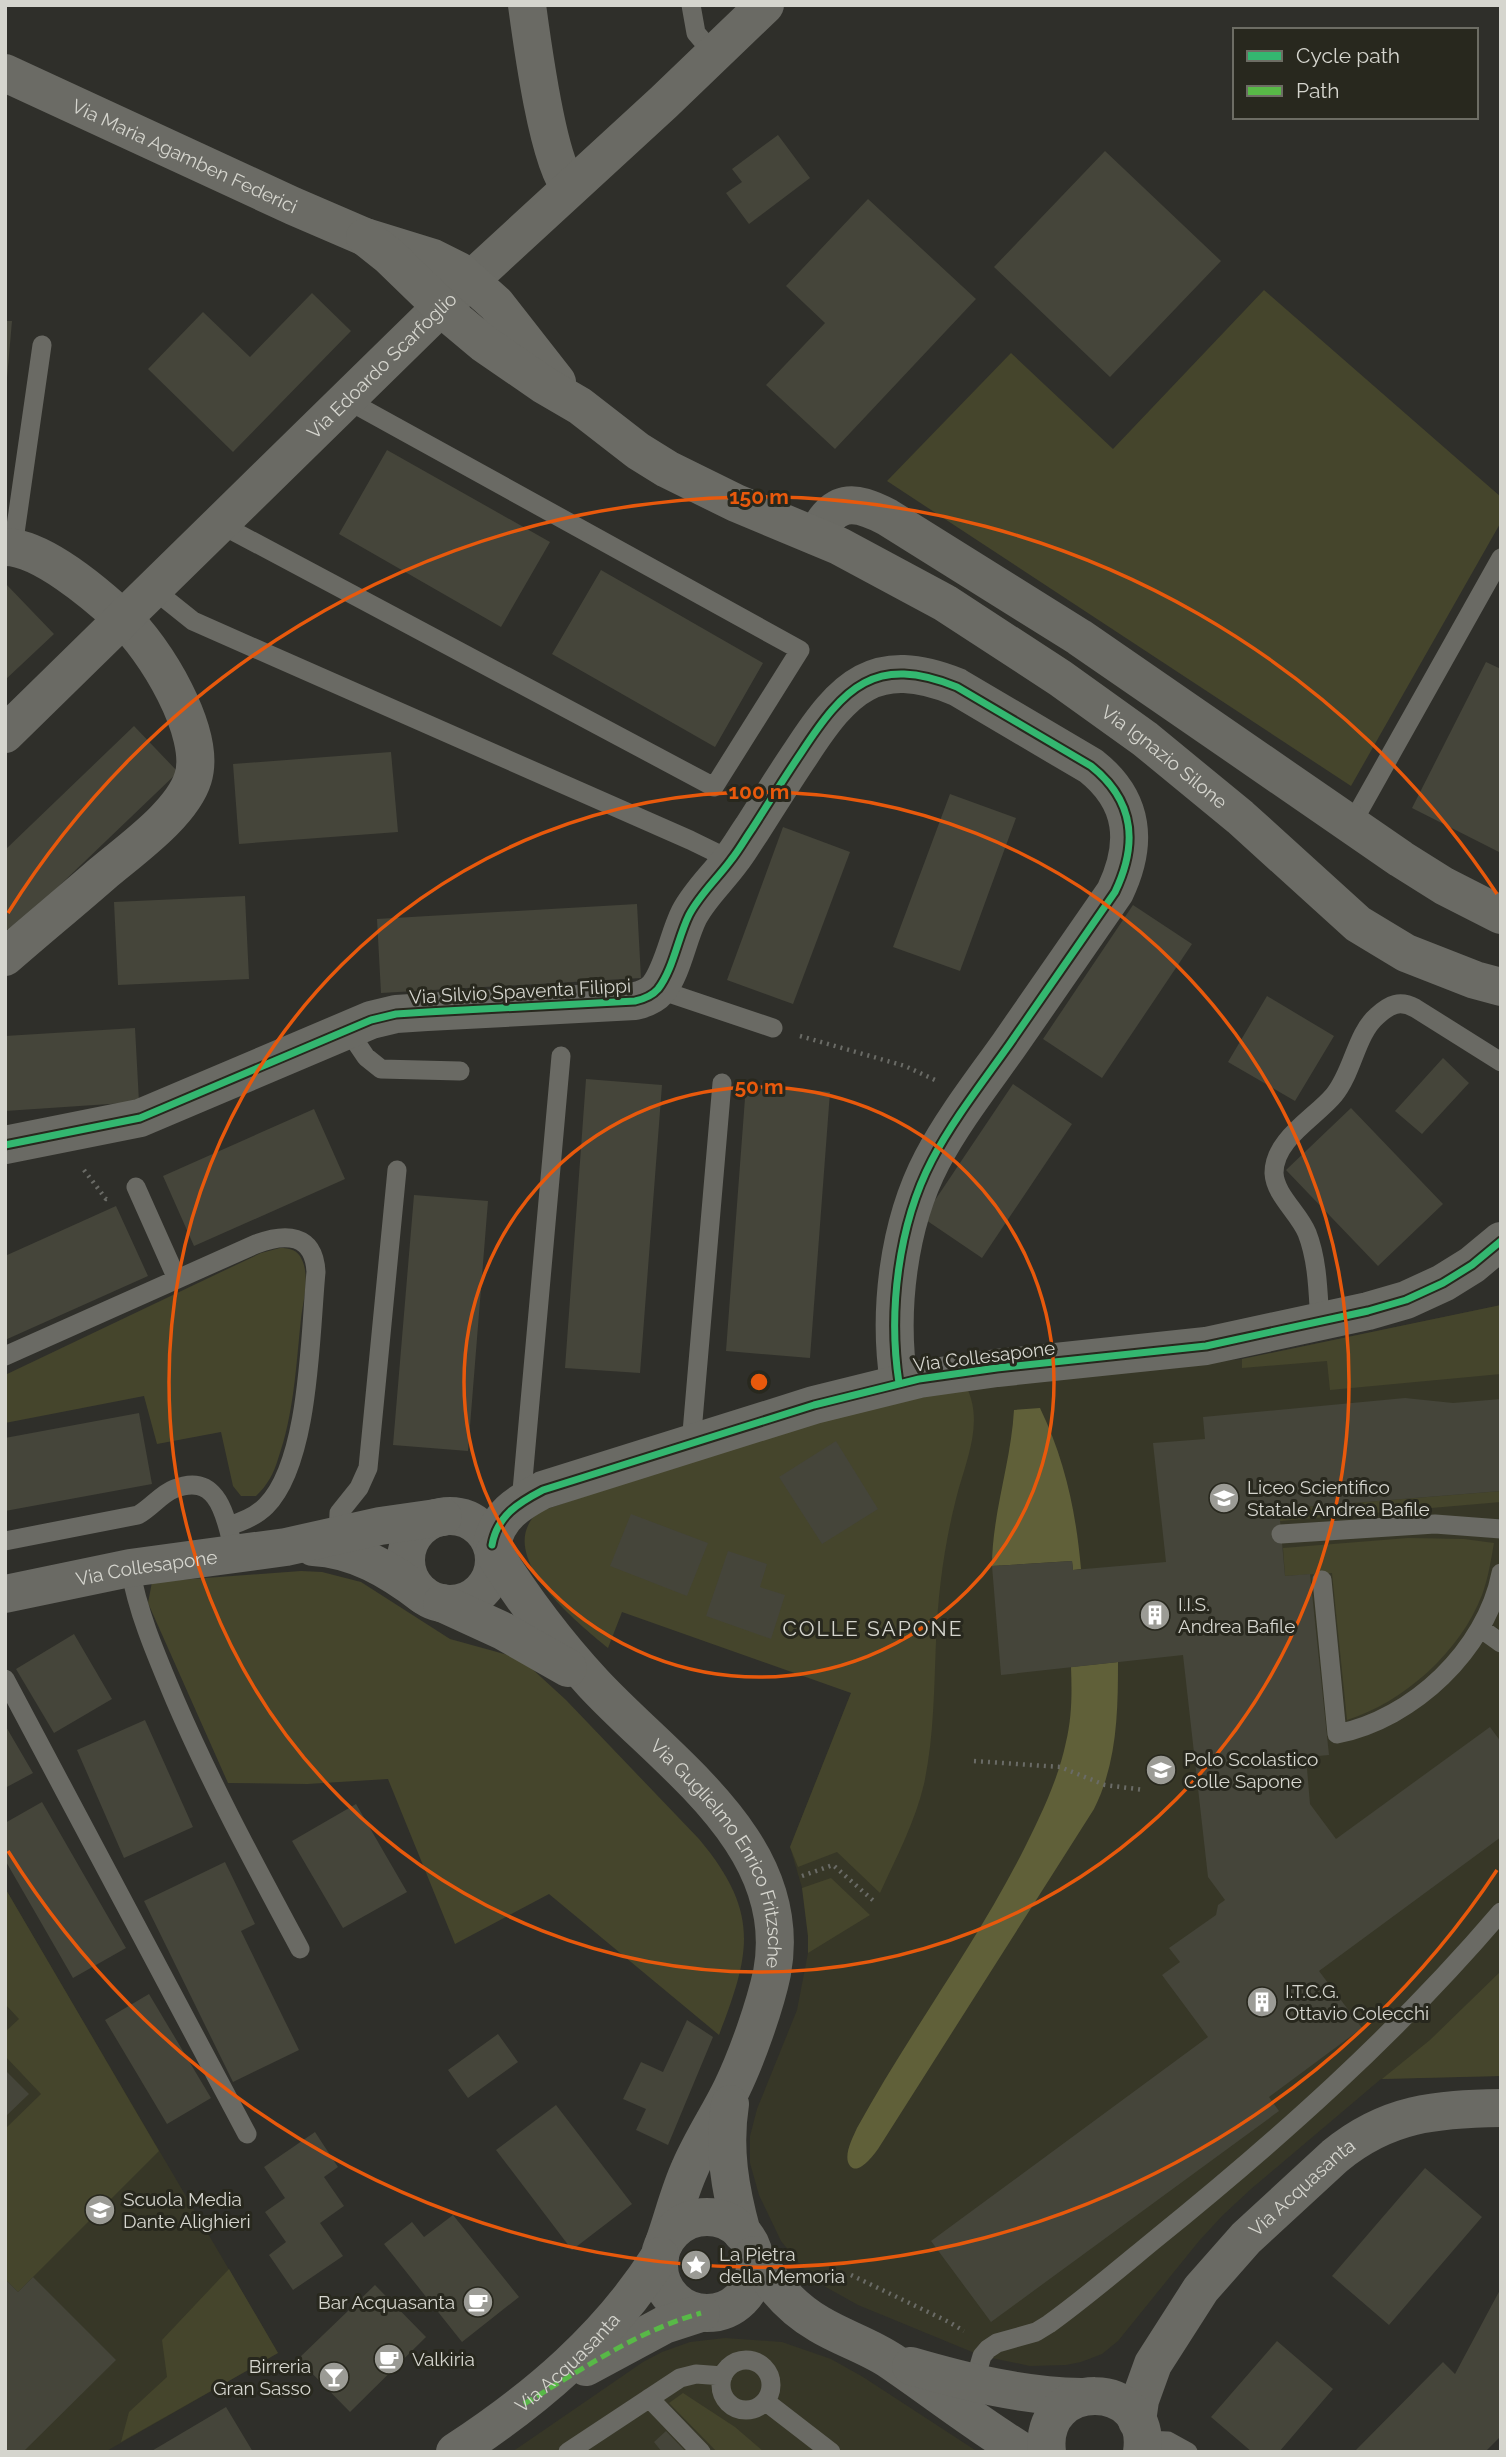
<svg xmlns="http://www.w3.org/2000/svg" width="1506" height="2457" viewBox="0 0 1506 2457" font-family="Raleway,sans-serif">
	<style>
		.built { fill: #373727 }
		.green { fill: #45452c }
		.forest { fill: #606039 }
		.building { fill: #45453a }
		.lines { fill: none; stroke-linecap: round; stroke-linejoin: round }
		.path { stroke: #6a6b66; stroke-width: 4.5; stroke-dasharray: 2 5; stroke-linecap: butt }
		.lane { stroke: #6a6a64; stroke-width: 19 }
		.street { stroke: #6a6a64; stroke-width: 38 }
		.secondary { stroke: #6b6b65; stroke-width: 38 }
		.quiet { stroke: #58b947; stroke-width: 5; stroke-dasharray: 10 5; stroke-linecap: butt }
		.cycleway-casing { stroke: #28281e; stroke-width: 11 }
		.cycleway { stroke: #33b770; stroke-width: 7 }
		.ring { fill: none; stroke: #e8590c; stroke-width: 3.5 }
		.labels { text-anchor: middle; stroke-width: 6; stroke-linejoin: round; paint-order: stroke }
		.street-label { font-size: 19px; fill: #d5d5ce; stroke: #28281e }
		.poi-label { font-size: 19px; fill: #d5d5ce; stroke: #28281e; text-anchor: start }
		.neighbourhood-label { font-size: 21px; letter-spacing: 2px; fill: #d5d5ce; stroke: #28281e }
		.centre { fill: #e8590c; stroke: #28281e; stroke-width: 3.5 }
		.ring-label { font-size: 21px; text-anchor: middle; font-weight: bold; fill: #e8590c; stroke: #28281e; stroke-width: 6; stroke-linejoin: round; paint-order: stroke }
	</style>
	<rect width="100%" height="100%" fill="#2f2f2a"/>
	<path class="built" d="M 1501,1305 L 1501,2076 L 1381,2079 L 1251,2189 L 1223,2215 L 1199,2241 L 1118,2341 L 1102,2354 L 1081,2362 L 1066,2365 L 1030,2366 L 982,2356 L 858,2305 L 824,2286 L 808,2274 L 781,2241 L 759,2195 L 750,2163 L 750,2136 L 757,2109 L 797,2010 L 808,1953 L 808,1936 L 803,1891 L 790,1847 L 851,1693 L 966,1386 L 1242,1359 Z
		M 5,1888 L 278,2353 L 105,2452 L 5,2452 Z
		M 725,2338 L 782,2342 L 831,2359 L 863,2377 L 978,2452 L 512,2452 L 643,2362 L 662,2352 L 690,2342 Z"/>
	<path class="green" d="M 1264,290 L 1501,497 L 1501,522 L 1351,786 L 887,481 L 1011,353 L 1113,449 Z
		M 280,1248 C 290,1248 298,1250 302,1260 C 310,1277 303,1301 301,1319 C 296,1366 294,1414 278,1459 C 274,1473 267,1486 256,1496 L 241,1496 L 233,1486 L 221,1432 L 157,1444 L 144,1396 L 5,1423 L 5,1375 L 261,1253 Z
		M 1501,1305 L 1501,1374 L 1330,1390 L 1327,1361 L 1242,1368 L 1242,1359 Z
		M 966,1386 C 985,1423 965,1462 956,1499 C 944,1546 938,1593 936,1641 C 934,1690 934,1737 924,1784 C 915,1822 896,1858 880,1893 L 837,1852 L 798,1867 L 790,1847 L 851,1693 L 622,1612 L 608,1648 C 577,1622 492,1555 538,1512 L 758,1437 Z
		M 1501,1491 L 1501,1502 L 1280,1521 L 1279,1509 Z
		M 1408,1538 L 1464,1539 L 1494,1543 C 1491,1560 1488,1579 1482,1595 C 1460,1652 1404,1702 1347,1720 L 1332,1573 L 1285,1576 L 1283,1548 Z
		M 301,1571 L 322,1572 L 361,1582 L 450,1639 L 508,1655 L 530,1667 L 566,1700 L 699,1839 C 760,1912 751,1952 719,2035 L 549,1894 L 455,1944 L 388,1779 L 307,1784 L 228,1783 L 148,1603 L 152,1582 Z
		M 831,1878 L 870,1915 L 808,1953 L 808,1936 L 802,1888 Z
		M 5,1888 L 159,2151 L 18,2292 L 5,2279 L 5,2129 L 41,2094 L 5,2056 L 5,2032 L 19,2019 L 5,2004 Z
		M 1501,1971 L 1501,2076 L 1382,2079 L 1430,2040 Z
		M 229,2269 L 278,2353 L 121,2442 L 129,2412 L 167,2377 L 162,2340 Z
		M 683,2393 L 735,2427 L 764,2452 L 717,2452 L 669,2403 Z"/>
	<path class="forest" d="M 1040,1408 C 1065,1460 1076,1512 1081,1569 L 1073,1570 L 1072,1561 L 992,1566 C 992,1514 1011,1463 1014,1410 Z
		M 1118,1662 C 1118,1713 1117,1763 1094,1809 L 878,2149 C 873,2156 855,2180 848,2162 C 845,2152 853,2137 857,2128 C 908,2035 972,1950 1021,1855 C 1039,1819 1058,1781 1066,1742 C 1072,1717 1072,1693 1071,1667 Z"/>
	<path class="building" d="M 778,135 L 810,178 L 749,224 L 726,193 L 742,182 L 732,169 Z
		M 1105,151 L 1221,261 L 1110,377 L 994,267 Z
		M 868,199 L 976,299 L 835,449 L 766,385 L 825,323 L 786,286 Z
		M 312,293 L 351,331 L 233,452 L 148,369 L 203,312 L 250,357 Z
		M 5,321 L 12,321 L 7,378 L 5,378 Z
		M 387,450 L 550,542 L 501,627 L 339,534 Z
		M 601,570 L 763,663 L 715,747 L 552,654 Z
		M 5,583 L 54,634 L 5,680 Z
		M 1486,662 L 1501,669 L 1501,853 L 1412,808 Z
		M 134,726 L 178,772 L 11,932 L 5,927 L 5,850 Z
		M 391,752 L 398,832 L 239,844 L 233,764 Z
		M 950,794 L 1016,818 L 960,971 L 893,947 Z
		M 783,827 L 850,852 L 793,1004 L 727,980 Z
		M 245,896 L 249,979 L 118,985 L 114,902 Z
		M 637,904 L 641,978 L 381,993 L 377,919 Z
		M 1133,905 L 1192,944 L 1102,1078 L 1043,1039 Z
		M 1267,996 L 1334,1036 L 1295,1101 L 1228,1062 Z
		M 135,1028 L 139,1102 L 5,1111 L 5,1036 Z
		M 1443,1058 L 1469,1083 L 1422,1134 L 1395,1111 Z
		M 586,1079 L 662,1085 L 640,1373 L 565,1368 Z
		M 1013,1084 L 1072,1124 L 982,1258 L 923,1218 Z
		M 746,1085 L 830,1092 L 810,1358 L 726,1351 Z
		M 1351,1108 L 1443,1204 L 1378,1266 L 1286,1170 Z
		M 314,1109 L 345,1179 L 194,1246 L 163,1176 Z
		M 414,1195 L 488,1201 L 468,1451 L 393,1445 Z
		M 116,1206 L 148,1276 L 5,1340 L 5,1256 Z
		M 1405,1398 L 1453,1403 L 1501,1399 L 1501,1491 L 1279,1509 L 1285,1576 L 1310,1574 L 1329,1755 L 1306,1757 L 1310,1804 L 1336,1839 L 1490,1727 L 1501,1742 L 1501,1837 L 1319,1971 L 1362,2028 L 1269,2097 L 1279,2111 L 991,2322 L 931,2241 L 1208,2037 L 1162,1975 L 1180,1962 L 1169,1948 L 1216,1915 L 1218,1905 L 1225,1900 L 1208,1877 L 1183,1655 L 1001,1675 L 992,1566 L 1072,1561 L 1073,1570 L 1166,1562 L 1153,1443 L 1205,1439 L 1203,1417 Z
		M 139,1413 L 152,1484 L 5,1511 L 5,1438 Z
		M 836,1441 L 878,1509 L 822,1544 L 779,1477 Z
		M 631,1514 L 708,1543 L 687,1596 L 610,1566 Z
		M 728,1551 L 767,1564 L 760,1587 L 785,1595 L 771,1639 L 706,1616 Z
		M 74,1634 L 112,1699 L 54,1733 L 16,1669 Z
		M 145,1720 L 193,1827 L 124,1858 L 77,1750 Z
		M 5,1725 L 33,1773 L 5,1788 Z
		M 42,1802 L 126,1948 L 73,1978 L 5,1860 L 5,1823 Z
		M 356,1804 L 407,1892 L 343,1928 L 292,1841 Z
		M 225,1862 L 255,1924 L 241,1931 L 299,2050 L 233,2082 L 144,1901 Z
		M 149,1994 L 211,2098 L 167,2124 L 105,2020 Z
		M 687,2020 L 713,2037 L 668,2145 L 636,2130 L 646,2109 L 623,2099 L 641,2062 L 663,2072 Z
		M 498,2034 L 518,2062 L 468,2098 L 448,2070 Z
		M 5,2070 L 29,2094 L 5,2117 Z
		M 556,2105 L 632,2204 L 572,2250 L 496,2150 Z
		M 315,2132 L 338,2167 L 324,2177 L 344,2206 L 320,2223 L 343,2256 L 293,2290 L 269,2255 L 286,2242 L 265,2212 L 285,2198 L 264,2167 Z
		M 1425,2168 L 1482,2217 L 1389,2325 L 1332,2276 Z
		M 453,2215 L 519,2297 L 462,2342 L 384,2244 L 412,2222 L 424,2237 Z
		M 33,2277 L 116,2360 L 23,2452 L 5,2452 L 5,2279 L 18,2292 Z
		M 375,2285 L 426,2337 L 350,2412 L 298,2359 Z
		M 1501,2288 L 1501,2436 L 1485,2452 L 1354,2452 L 1443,2362 L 1455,2374 Z
		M 1277,2341 L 1333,2389 L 1279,2452 L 1252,2452 L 1211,2417 Z
		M 226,2407 L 253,2452 L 150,2452 Z
		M 666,2431 L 686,2452 L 662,2452 L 654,2442 Z"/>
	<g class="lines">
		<path class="path" d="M 800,1036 L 905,1066 L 935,1080
			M 84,1170 L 106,1199 L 109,1198
			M 974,1761 L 1060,1767 L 1105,1785 L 1144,1790
			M 802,1876 L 833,1865 L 876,1903
			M 851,2275 L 949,2322 L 964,2331"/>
		<path class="lane" d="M 691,5 L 696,33 L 714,54
			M 220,524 L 714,787 L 800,650 L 347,400
			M 13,547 L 42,345
			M 153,589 L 193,621 L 690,840 L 731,860
			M 1351,825 L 1501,558
			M 657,989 L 773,1028
			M 347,1029 L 366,1057 L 381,1069 L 460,1071
			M 136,1187 L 177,1279
			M 1320,1323 C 1318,1294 1318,1261 1307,1233 C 1299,1213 1275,1195 1274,1173 C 1274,1139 1315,1118 1334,1095 C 1353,1072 1356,1034 1377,1016 C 1390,1004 1400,1000 1415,1008 L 1501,1062
			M 5,1356 L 256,1244 C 285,1233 314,1233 316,1272 C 310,1333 310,1462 266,1506 C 255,1517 242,1522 228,1526
			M 691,1444 L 722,1083
			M 521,1502 L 561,1056
			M 1281,1534 L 1435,1524 L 1501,1529
			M 338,1539 L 339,1513 L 359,1488 L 368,1468 L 397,1170
			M 5,1541 L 138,1515 C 151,1508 161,1494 174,1489 C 214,1473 224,1509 231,1539
			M 130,1568 C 138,1614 157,1657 175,1700 C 212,1786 256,1867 300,1949
			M 1322,1580 L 1337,1734 C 1413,1719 1486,1650 1501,1573
			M 1480,1628 L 1501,1643
			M 5,1679 L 247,2134
			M721 2385a25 25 0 1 1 50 0a25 25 0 1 1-50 0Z
			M 974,2383 L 982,2356 L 988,2349 L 997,2343 L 1036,2332 L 1049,2324 C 1085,2298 1119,2269 1153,2241 C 1278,2140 1397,2034 1501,1912
			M 649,2398 L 701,2452
			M 765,2401 L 831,2452
			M 1143,2440 L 1168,2441 L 1188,2452
			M 568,2452 L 680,2378 L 696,2374 L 723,2376"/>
		<g class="street">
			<path d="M 527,5 C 532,42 548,163 570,187"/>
			<path d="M 816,536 C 834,499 853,499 887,517 L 1079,637 L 1401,859 L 1444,886 L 1501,915"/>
			<path d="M 5,547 C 41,547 96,594 122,618 C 154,647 207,733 193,778 C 182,814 130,850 102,874 C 70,902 37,929 5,957"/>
			<path id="s1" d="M 5,734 L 441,307 L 664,102 L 765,5"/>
			<path d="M 5,1145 L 140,1118 L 371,1020 L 396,1014 L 427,1012 L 635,1001 C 644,999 652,996 658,989 C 673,970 678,937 689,915 C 700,894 717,879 731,860 C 739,850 745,839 752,829 C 768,804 784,778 801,753 C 844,687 875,654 957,687 L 1091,766 C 1135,801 1138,844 1115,892 C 1080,943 1044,994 1009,1045 C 982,1083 953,1120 932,1160 C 898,1225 888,1312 899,1383"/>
			<circle cx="450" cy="1560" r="44"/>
			<path d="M 492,1545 C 497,1516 518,1503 543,1490 L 814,1405 L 919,1379 L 997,1368 L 1206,1346 L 1368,1311 L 1406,1300 L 1443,1283 L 1472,1265 L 1501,1241"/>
			<path d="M 313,1547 C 355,1549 390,1570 423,1595"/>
			<path id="s2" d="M 494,1553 C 523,1599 556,1643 593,1683 C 668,1764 796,1845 772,1973 C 765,2006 747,2057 732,2088 C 719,2115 702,2140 690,2168 C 679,2192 673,2218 664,2243"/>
			<path id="s3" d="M 5,1594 L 130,1568 L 286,1547 L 380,1526 L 443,1517"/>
			<path d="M 442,1603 L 503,1631 L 568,1668"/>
			<path d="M 730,2104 C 723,2149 730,2189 742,2233"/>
			<circle cx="707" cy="2265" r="48"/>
			<path d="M 754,2255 C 770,2283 791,2308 819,2324 C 842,2338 869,2346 891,2361 C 935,2391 977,2424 1023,2452"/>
			<path d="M 911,2366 C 966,2382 1023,2396 1081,2397"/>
			<path d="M 586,2367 L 664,2325 L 701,2313"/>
			<path id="s4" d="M 1137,2421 L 1140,2400 L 1153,2364 L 1201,2289 L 1246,2238 L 1335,2156 C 1387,2113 1436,2109 1501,2108"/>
			<path id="s5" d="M 455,2452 C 536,2399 608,2338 660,2256"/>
			<path d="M 1047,2452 C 1038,2377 1153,2378 1142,2452"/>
		</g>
		<g class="secondary">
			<path id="s6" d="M 5,73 L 293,206 L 365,237 L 433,258 L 459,271 L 496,304 L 557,382"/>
			<path id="s7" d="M 365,237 L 389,256 L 452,317 L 483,343 L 544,385 L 580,406 L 638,451 L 667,469 L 736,503 L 839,546 L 945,603 L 1060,678 L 1145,739 L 1240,817 L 1358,924 L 1406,953 L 1475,980 L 1501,987"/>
		</g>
		<path class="quiet" d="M 524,2404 C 581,2370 637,2331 701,2313"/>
		<g class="cycleway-casing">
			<path id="cycleway" d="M 5,1145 L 140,1118 L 371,1020 L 396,1014 L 427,1012 L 635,1001 C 644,999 652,996 658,989 C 673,970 678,937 689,915 C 700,894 717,879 731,860 C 739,850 745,839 752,829 C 768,804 784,778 801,753 C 844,687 875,654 957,687 L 1091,766 C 1135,801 1138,844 1115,892 C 1080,943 1044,994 1009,1045 C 982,1083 953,1120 932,1160 C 898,1225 888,1312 899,1383
				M 492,1545 C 497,1516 518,1503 543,1490 L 814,1405 L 919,1379 L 997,1368 L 1206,1346 L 1368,1311 L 1406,1300 L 1443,1283 L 1472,1265 L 1501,1241"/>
		</g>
		<use href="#cycleway" class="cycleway"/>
	</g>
	<g class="ring">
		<circle cx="759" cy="1382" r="295"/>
		<circle cx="759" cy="1382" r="590"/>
		<path d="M1497 1870A885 885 0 0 1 8 1851M8 913A885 885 0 0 1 1497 894"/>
	</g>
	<defs>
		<g id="school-disc" transform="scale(1.575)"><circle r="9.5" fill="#9b9b95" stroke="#28281e"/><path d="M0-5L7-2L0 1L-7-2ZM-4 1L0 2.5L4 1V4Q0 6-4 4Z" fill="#fff"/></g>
		<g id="building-disc" transform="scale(1.575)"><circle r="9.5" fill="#9b9b95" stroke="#28281e"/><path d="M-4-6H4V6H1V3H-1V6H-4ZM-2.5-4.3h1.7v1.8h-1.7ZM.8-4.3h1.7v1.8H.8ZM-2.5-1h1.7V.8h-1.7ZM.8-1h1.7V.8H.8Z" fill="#fff"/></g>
		<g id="sight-disc" transform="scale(1.575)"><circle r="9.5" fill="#9b9b95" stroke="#28281e"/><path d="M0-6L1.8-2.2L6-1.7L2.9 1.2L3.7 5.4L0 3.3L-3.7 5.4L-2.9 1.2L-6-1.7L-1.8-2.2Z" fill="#fff"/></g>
		<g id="cafe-disc" transform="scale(1.575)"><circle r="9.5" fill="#9b9b95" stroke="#28281e"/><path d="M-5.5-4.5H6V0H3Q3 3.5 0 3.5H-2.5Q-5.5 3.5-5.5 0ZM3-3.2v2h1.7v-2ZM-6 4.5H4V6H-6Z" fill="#fff"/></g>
		<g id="bar-disc" transform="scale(1.575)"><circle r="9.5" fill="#9b9b95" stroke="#28281e"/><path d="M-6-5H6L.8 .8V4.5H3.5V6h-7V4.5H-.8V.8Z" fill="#fff"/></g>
	</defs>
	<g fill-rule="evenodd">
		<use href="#school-disc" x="1224" y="1498"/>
		<use href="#building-disc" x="1155" y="1615"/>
		<use href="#school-disc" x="1161" y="1770"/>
		<use href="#building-disc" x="1262" y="2002"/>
		<use href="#school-disc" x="100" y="2210"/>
		<use href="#sight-disc" x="696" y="2265"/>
		<use href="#cafe-disc" x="478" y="2302"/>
		<use href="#cafe-disc" x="389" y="2359"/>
		<use href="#bar-disc" x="334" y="2377"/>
	</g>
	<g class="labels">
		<g class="street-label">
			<text dy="7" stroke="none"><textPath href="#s6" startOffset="198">Via Maria Agamben Federici</textPath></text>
			<text dy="7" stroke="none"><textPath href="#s1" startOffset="527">Via Edoardo Scarfoglio</textPath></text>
			<text dy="7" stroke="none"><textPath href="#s7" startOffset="959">Via Ignazio Silone</textPath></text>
			<text transform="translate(520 991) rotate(-3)" y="7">Via Silvio Spaventa Filippi</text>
			<text transform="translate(984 1356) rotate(-7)" y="7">Via Collesapone</text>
			<text dy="7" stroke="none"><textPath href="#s3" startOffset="144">Via Collesapone</textPath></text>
			<text dy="7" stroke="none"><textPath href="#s2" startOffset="382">Via Guglielmo Enrico Fritzsche</textPath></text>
			<text dy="7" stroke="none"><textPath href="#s4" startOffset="292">Via Acquasanta</textPath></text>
			<text dy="7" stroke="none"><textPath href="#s5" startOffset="144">Via Acquasanta</textPath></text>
		</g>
		<g class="poi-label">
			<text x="1247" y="1494">Liceo Scientifico<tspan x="1247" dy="22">Statale Andrea Bafile</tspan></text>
			<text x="1178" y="1611">I.I.S.<tspan x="1178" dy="22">Andrea Bafile</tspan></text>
			<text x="1184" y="1766">Polo Scolastico<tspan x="1184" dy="22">Colle Sapone</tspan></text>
			<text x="1285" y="1998">I.T.C.G.<tspan x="1285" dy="22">Ottavio Colecchi</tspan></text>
			<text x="123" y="2206">Scuola Media<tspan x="123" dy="22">Dante Alighieri</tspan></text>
			<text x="719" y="2261">La Pietra<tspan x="719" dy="22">della Memoria</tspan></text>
			<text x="455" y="2309" text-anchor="end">Bar Acquasanta</text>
			<text x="412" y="2366">Valkiria</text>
			<text x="311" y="2373" text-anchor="end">Birreria<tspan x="311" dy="22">Gran Sasso</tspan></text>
		</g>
		<g class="neighbourhood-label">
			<text x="873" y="1636">COLLE SAPONE</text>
		</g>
	</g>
	<circle cx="759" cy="1382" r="10" class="centre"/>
	<g class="ring-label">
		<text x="759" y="504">150 m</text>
		<text x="759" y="799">100 m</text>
		<text x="759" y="1094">50 m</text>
	</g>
	<rect width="1506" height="2457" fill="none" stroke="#d5d5ce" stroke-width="14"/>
	<rect x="1233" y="28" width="245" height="91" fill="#28281e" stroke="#6d6d64" stroke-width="2"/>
	<rect x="1247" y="51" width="35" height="10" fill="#33b770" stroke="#6d6d64" stroke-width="2"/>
	<text x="1296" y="63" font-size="21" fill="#d5d5ce">Cycle path</text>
	<rect x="1247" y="86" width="35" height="10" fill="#58b947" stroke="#6d6d64" stroke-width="2"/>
	<text x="1296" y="98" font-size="21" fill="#d5d5ce">Path</text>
</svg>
